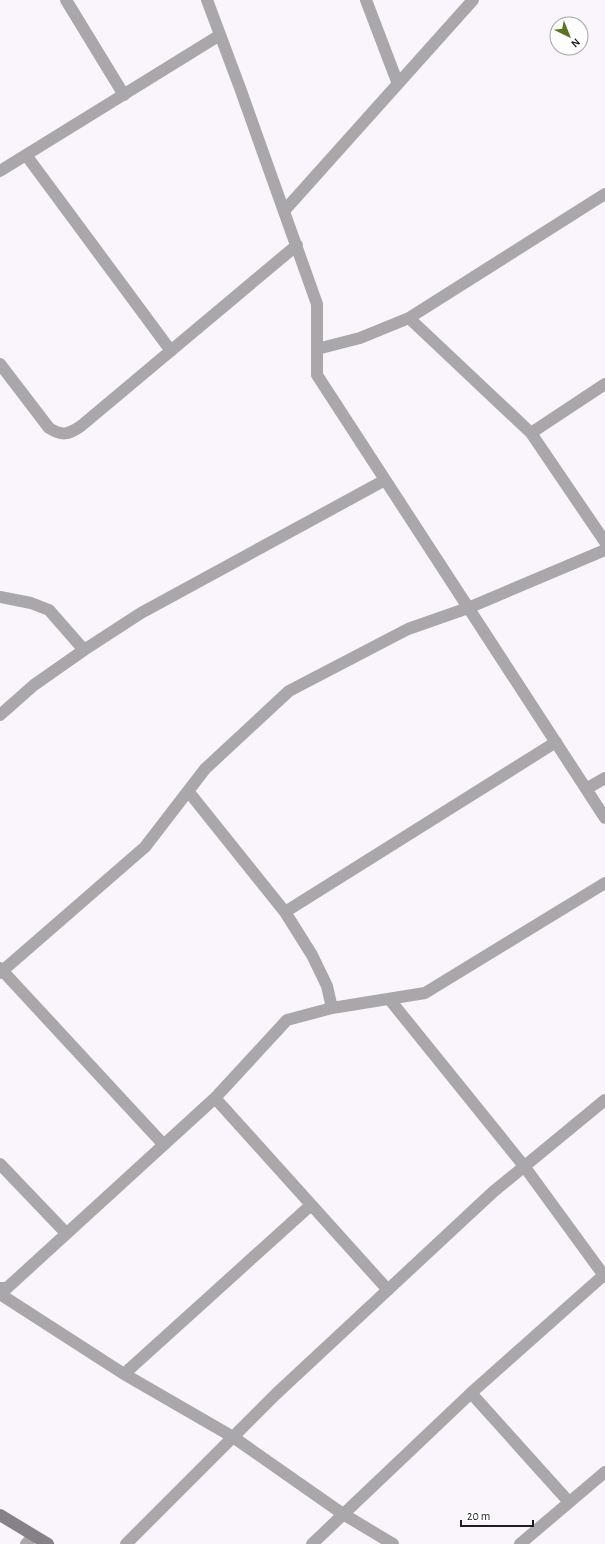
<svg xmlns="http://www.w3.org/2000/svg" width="605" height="1544" viewBox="0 0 605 1544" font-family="'Alegreya Sans',sans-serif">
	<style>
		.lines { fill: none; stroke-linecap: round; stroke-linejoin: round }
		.street { stroke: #aaa7ab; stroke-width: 12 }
		.secondary { stroke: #858187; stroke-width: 12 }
	</style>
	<rect width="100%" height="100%" fill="#faf4fd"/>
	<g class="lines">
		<path class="street" d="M 66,0 L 124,95
			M 207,0 L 240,88 L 317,304 L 317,375 L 605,818
			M 366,0 L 398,84
			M 26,155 L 171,351
			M 0,171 L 220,35
			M 284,211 L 473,0
			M 409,318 L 531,433 L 605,542
			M 317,349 L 360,338 L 409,318 L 605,194
			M 0,364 L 49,428 C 62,436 68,435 81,426 L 297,245
			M 531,433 L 605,384
			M 0,597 L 31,603 L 49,610 L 84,650
			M 0,715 L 34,685 L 84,650 L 141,613 L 385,480
			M 586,789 L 605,778
			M 188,791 L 285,912 L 312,955 L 327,986 L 332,1008
			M 285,912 L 556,742
			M 0,968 L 163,1144
			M 0,973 L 145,847 L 205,769 L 289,691 L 408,629 L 468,608 L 605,550
			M 390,1000 L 524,1166 L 605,1277
			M 215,1098 L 388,1290
			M 0,1164 L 66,1233
			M 0,1288 L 7,1288 L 215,1098 L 287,1020 L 332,1008 L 425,993 L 605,883
			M 0,1294 L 124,1374 L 233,1437 L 343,1514 L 393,1544
			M 124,1374 L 311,1205
			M 471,1393 L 569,1502
			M 26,1544 L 34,1536
			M 126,1544 L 276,1394 L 493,1192 L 605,1100
			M 312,1544 L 471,1393 L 605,1274
			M 520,1544 L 605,1472"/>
		<path class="secondary" d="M 0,1515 L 48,1544"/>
	</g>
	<g transform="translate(569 36) rotate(137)"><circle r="19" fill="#ffffff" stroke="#a5a5a6"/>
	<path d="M0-3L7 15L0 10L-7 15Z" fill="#5c7325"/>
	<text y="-6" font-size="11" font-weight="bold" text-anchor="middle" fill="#1f1d21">N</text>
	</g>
	<path d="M461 1520v6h72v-6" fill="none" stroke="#1f1d21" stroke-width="2"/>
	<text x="467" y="1520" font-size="12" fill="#1f1d21" stroke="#ffffff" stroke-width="3" paint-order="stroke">20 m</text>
</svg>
